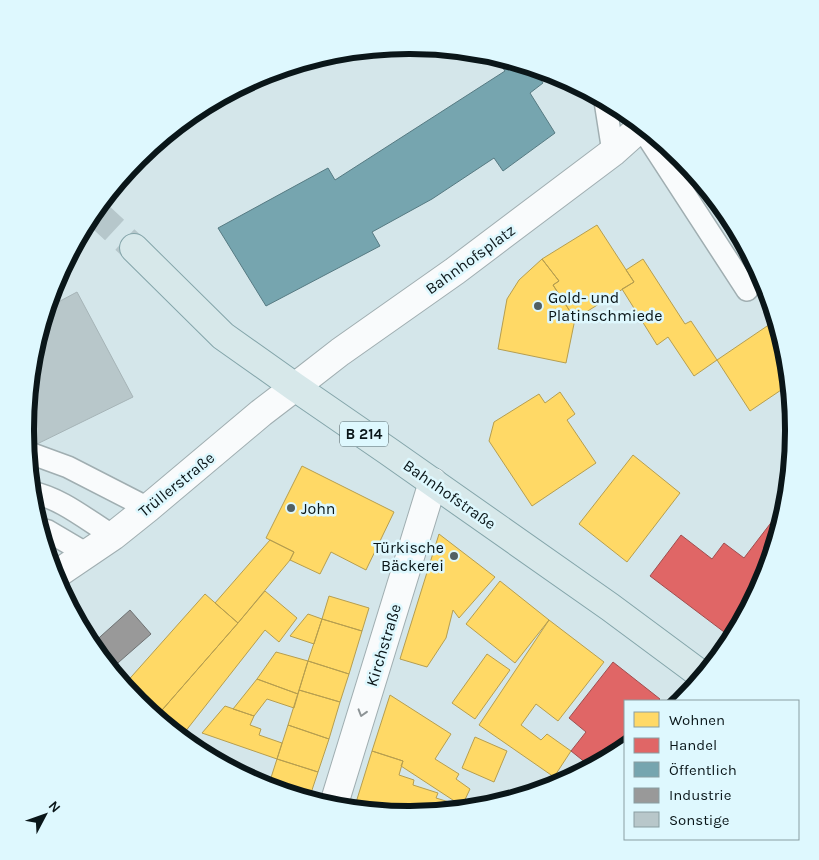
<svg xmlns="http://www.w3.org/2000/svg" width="819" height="860" viewBox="0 0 819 860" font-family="Karla,sans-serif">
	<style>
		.homes { fill: #ffd966; stroke: #b69e4f }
		.shops { fill: #e06666; stroke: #a04e4f }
		.public { fill: #76a5af; stroke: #567a82 }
		.industry { fill: #999; stroke: #6e7273 }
		.building { fill: #b8c7ca; stroke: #a6b4b7 }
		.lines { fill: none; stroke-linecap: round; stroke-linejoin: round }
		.primary-tunnel { stroke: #b6c7cb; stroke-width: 28; stroke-dasharray: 28 14; stroke-linecap: butt }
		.service-casing { stroke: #a0aeb1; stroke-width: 24 }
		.minor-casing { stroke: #a0aeb1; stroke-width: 30 }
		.tertiary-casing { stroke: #a0aeb1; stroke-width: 30 }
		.primary-casing { stroke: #84a5aa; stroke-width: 30 }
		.service { stroke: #f9fbfc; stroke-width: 21 }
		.minor { stroke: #f9fbfc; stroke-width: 28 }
		.tertiary { stroke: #f9fbfc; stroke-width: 28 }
		.primary { stroke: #d7e8ea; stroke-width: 28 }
		.oneway { stroke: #8d9496 }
		.poi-dot { fill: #515f62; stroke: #def8fe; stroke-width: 2 }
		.labels { text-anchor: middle; stroke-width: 5; stroke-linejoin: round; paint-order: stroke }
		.shield { fill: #def8fe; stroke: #4a5a5e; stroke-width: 1 }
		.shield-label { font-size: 15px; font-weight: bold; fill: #0a1619 }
		.street-label { font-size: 16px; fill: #0a1619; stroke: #def8fe }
		.poi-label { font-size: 16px; fill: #0a1619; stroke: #def8fe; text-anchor: start }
		.rim { fill: none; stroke: #0a1619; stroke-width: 6 }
	</style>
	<rect width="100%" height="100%" fill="#d4e6ea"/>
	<path class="homes" d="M 710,194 L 729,217 L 740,236 L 733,240 L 705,197 Z
		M 597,225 L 634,282 L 575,319 L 553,285 L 559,281 L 542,259 Z
		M 542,259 L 559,281 L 553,285 L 575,319 L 566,363 L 498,349 L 507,299 L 519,280 Z
		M 643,259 L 685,324 L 691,321 L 717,360 L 694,376 L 668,337 L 657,345 L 622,289 L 634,282 L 626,270 Z
		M 776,320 L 787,355 L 790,384 L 750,411 L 717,360 Z
		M 560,392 L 575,414 L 567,420 L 596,463 L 532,506 L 489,441 L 494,422 L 539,394 L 545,403 Z
		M 633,455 L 680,493 L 627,562 L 579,524 Z
		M 302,466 L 394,512 L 366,570 L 331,552 L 320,574 L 290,560 L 294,552 L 266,538 Z
		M 439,534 L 495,577 L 459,618 L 453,610 L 446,638 L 427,667 L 400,659 Z
		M 270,540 L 294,552 L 290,560 L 238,623 L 215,603 Z
		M 500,581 L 549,620 L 515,663 L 466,624 Z
		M 265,591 L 297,618 L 279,642 L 265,630 L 181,737 L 156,717 L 238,623 Z
		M 205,594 L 238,623 L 156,717 L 137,702 L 124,685 Z
		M 329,596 L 369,608 L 362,631 L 322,619 Z
		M 308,614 L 322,619 L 314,644 L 290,636 Z
		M 322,619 L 362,631 L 349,674 L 308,661 Z
		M 549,620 L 604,662 L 558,721 L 536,704 L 521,725 L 541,740 L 547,734 L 571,751 L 554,777 L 479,725 Z
		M 276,652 L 308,661 L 298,694 L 257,679 Z
		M 487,654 L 510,670 L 475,719 L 452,703 Z
		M 308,661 L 349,674 L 340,702 L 299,690 Z
		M 257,679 L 298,694 L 294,708 L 267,699 L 254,716 L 233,709 Z
		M 299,690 L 340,702 L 329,739 L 288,725 Z
		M 390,695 L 451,734 L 435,759 L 459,774 L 456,779 L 470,789 L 462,806 L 401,766 L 403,761 L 372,751 Z
		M 225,706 L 254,716 L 250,725 L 261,729 L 259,735 L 282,743 L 277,759 L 202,733 Z
		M 288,725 L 329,739 L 318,772 L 277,759 Z
		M 475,737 L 507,751 L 494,782 L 462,768 Z
		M 372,751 L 403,761 L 399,775 L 414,780 L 413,785 L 438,793 L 436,798 L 462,806 L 461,809 L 409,814 L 354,809 Z
		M 277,759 L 318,772 L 309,799 L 268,787 Z"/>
	<path class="shops" d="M 783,507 L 785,509 L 765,577 L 732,638 L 650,576 L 681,535 L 712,559 L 724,543 L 744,558 Z
		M 613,662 L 660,699 L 658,701 L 625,701 L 625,745 L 620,751 L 614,755 L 606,748 L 591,767 L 571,751 L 586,732 L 569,718 Z"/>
	<path class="public" d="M 494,56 L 532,67 L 543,83 L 530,93 L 555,133 L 503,171 L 494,158 L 432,199 L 372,232 L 380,246 L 266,306 L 218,228 L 328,168 L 335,180 L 505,71 Z"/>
	<path class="industry" d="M 130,610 L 151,634 L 111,669 L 91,645 Z"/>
	<path class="building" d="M 77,292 L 133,397 L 35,445 L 25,430 L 32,355 L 47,308 Z"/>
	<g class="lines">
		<path class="primary-tunnel" d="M 94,211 L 134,248"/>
		<g class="service-casing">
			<path id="service" d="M 605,101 L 613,152
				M 641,127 L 747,290
				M 27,452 L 68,467 L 148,508
				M 31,492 C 61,498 87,520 113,536
				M 40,529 L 48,531 L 87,554"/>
		</g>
		<g class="minor-casing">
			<path id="minor" d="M 333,807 L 433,482"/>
		</g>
		<g class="tertiary-casing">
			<path id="tertiary" d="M 54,576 L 113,536 L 148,508 L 261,413 L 295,387 L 340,352 L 455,271 L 613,152 L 642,126"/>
		</g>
		<g class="primary-casing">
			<path id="primary" d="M 134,248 L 223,336 L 295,387 L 388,451 L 610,607 L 703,676"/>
		</g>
		<use href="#service" class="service"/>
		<use href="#minor" class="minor"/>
		<use href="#tertiary" class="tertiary"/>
		<use href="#primary" class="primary"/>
	</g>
	<defs><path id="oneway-chevron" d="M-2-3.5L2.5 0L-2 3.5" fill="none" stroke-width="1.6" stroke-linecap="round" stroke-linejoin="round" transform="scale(1.25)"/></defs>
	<use class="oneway" href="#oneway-chevron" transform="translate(362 713) rotate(107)"/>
	<g class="poi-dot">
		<circle cx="538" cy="306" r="5"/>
		<circle cx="291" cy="508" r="5"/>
		<circle cx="454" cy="556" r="5"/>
	</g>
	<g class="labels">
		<rect class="shield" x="340" y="421.5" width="48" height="25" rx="4"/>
		<g class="shield-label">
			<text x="364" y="439">B 214</text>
		</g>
		<g class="street-label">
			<text transform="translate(470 259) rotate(-36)" y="6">Bahnhofsplatz</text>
			<text transform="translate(176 484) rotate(-39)" y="6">Trüllerstraße</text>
			<text transform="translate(450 494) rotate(35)" y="6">Bahnhofstraße</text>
			<text transform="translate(383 645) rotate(-73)" y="6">Kirchstraße</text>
		</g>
		<g class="poi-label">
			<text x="548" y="303">Gold- und<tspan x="548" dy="18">Platinschmiede</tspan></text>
			<text x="301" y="514">John</text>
			<text x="444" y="553" text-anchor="end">Türkische<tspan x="444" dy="18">Bäckerei</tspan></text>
		</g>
	</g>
	<path d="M0 0H819V860H0ZM409 54H410A375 375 0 0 1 785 429V431A375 375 0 0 1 410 806H409A375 375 0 0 1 34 431V429A375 375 0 0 1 409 54Z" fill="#def8fe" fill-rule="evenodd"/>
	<path class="rim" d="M409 54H410A375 375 0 0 1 785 429V431A375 375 0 0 1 410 806H409A375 375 0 0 1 34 431V429A375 375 0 0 1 409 54Z"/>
	<rect x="624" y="700" width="175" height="140" fill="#def8fe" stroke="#899ea2"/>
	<rect x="634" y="712" width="25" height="15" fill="#ffd966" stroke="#899ea2"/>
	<text x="669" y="725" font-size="15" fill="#0a1619">Wohnen</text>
	<rect x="634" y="738" width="25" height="15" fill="#e06666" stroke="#899ea2"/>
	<text x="669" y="750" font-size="15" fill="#0a1619">Handel</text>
	<rect x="634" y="762" width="25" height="15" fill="#76a5af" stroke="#899ea2"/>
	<text x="669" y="775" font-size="15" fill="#0a1619">Öffentlich</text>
	<rect x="634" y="788" width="25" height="15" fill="#999999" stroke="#899ea2"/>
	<text x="669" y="800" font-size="15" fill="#0a1619">Industrie</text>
	<rect x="634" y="812" width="25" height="15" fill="#b8c7ca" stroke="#899ea2"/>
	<text x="669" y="825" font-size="15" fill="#0a1619">Sonstige</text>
	<g transform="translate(45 815) rotate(49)" stroke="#def8fe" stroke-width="4" paint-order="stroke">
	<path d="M0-4L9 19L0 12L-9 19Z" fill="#0a1619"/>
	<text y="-8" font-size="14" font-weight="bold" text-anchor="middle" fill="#0a1619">N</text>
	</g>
</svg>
